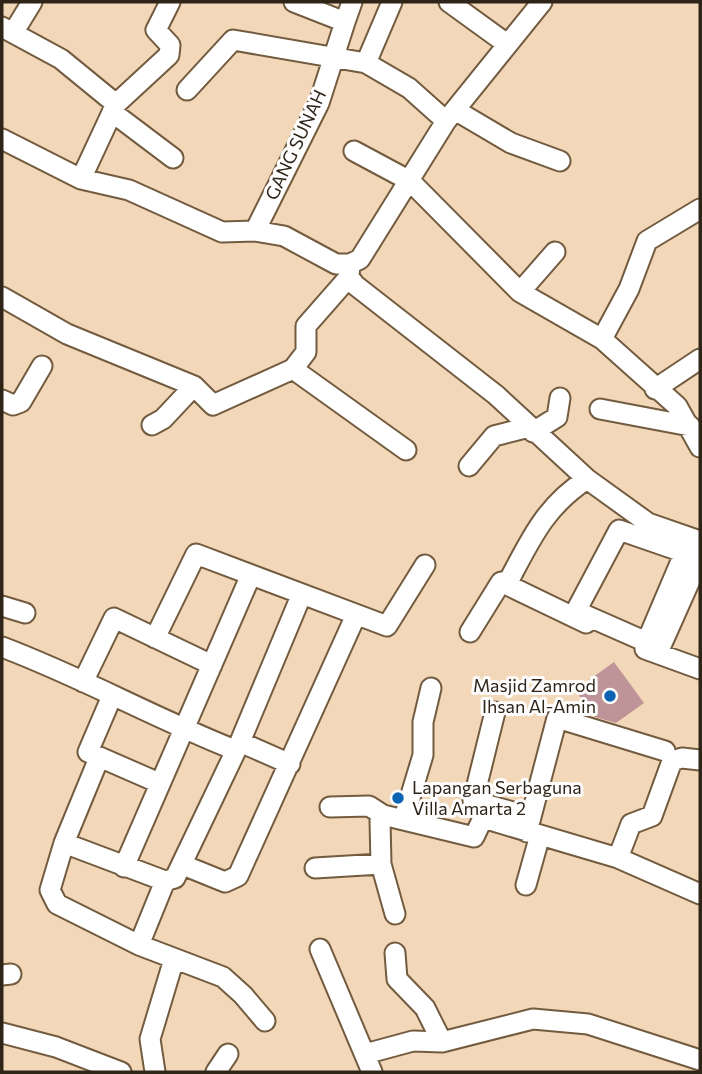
<svg xmlns="http://www.w3.org/2000/svg" width="702" height="1074" viewBox="0 0 702 1074" font-family="Commissioner,sans-serif">
	<style>
		.building { fill: #bf9498 }
		.lines { fill: none; stroke-linecap: round; stroke-linejoin: round }
		.minor-casing { stroke: #725b3f; stroke-width: 23 }
		.minor { stroke: #fff; stroke-width: 19 }
		.poi-dot { fill: #0b63b1; stroke: #fefefe; stroke-width: 2.5 }
		.labels { text-anchor: middle; stroke-width: 6; stroke-linejoin: round; paint-order: stroke }
		.street-label { font-size: 18px; fill: #2e2418; stroke: #fefefe }
		.poi-label { font-size: 18px; fill: #2e2418; stroke: #fefefe; text-anchor: end }
	</style>
	<rect width="100%" height="100%" fill="#f2d8b8"/>
	<path class="building" d="M 614,662 L 644,703 L 616,723 L 595,717 L 575,690 Z"/>
	<g class="lines">
		<g class="minor-casing">
			<path id="minor" d="M 294,2 L 345,22 L 352,2
				M 449,2 L 507,44
				M 2,27 L 61,59 L 116,104
				M 13,33 L 32,2
				M 366,63 L 392,2
				M 187,90 L 233,40 L 366,63 L 409,88 L 446,121
				M 455,110 L 511,143 L 560,161
				M 112,112 L 173,158
				M 2,139 L 81,179 L 129,190 L 222,232 L 255,231 L 284,236 L 336,264 L 350,264 L 360,259 L 446,121 L 542,2
				M 354,151 L 410,181 L 520,292 L 602,339 L 677,406 L 700,447
				M 81,179 L 116,104 L 169,55 L 170,45 L 156,30 L 170,2
				M 255,231 L 319,103 L 345,22
				M 350,264 L 349,277 L 355,285 L 496,395 L 587,479 L 648,523 L 700,541
				M 520,292 L 555,252
				M 2,297 L 67,334 L 194,386 L 213,405 L 293,369 L 306,352 L 306,326 L 349,277
				M 602,339 L 629,289 L 647,241 L 700,209
				M 293,369 L 406,450
				M 655,389 L 700,359
				M 2,400 L 13,405 L 21,402 L 42,366
				M 600,409 L 690,426
				M 152,425 L 163,419 L 194,386
				M 533,432 L 557,417 L 560,398
				M 469,466 L 494,436 L 529,427
				M 619,530 L 700,558 L 660,648 L 576,611 Z
				M 507,584 C 530,541 544,507 587,479
				M 2,606 L 25,613
				M 470,632 L 501,582 L 586,623
				M 155,638 L 196,554 L 387,626 L 425,565
				M 647,641 L 684,554
				M 2,647 C 82,677 156,719 235,750
				M 645,649 L 700,669
				M 83,682 L 114,618 L 212,665
				M 112,696 L 88,752 L 159,783
				M 495,712 L 473,801 L 531,817
				M 240,742 L 290,764
				M 99,758 L 64,843 L 50,890 L 57,904 L 139,945 L 165,881
				M 330,807 L 369,806 L 383,815 L 474,837 L 483,818 L 618,858 L 700,894
				M 383,815 L 380,820 L 381,864 L 395,914
				M 404,818 L 423,755 L 423,722 L 431,688
				M 527,832 L 557,718 L 665,751
				M 64,843 L 165,881 L 175,878 L 240,742 L 301,596
				M 618,858 L 631,824 L 652,816 L 672,761 L 682,758 L 700,760
				M 183,865 L 225,882 L 238,876 L 356,615
				M 124,867 L 250,577
				M 315,868 L 381,864
				M 526,885 L 540,835
				M 139,945 L 223,977 L 243,995 L 265,1021
				M 320,949 L 372,1072
				M 395,953 L 397,979 L 425,1008 L 442,1042
				M 2,975 L 11,974
				M 2,1033 L 56,1047 L 121,1072
				M 365,1054 L 413,1041 L 442,1042 L 533,1019 L 588,1024 L 700,1060
				M 155,1072 L 150,1039 L 174,959
				M 216,1072 L 228,1054"/>
		</g>
		<use href="#minor" class="minor"/>
	</g>
	<g class="poi-dot">
		<circle cx="610" cy="696" r="7"/>
		<circle cx="398" cy="798" r="7"/>
	</g>
	<g class="labels">
		<g class="street-label">
			<text transform="translate(296 145) rotate(-65)" y="6">GANG SUNAH</text>
		</g>
		<g class="poi-label">
			<text x="596" y="692">Masjid Zamrod<tspan x="596" dy="21">Ihsan Al-Amin</tspan></text>
			<text x="412" y="794" text-anchor="start">Lapangan Serbaguna<tspan x="412" dy="21">Villa Amarta 2</tspan></text>
		</g>
	</g>
	<rect width="702" height="1074" fill="none" stroke="#2e2418" stroke-width="7"/>
</svg>
